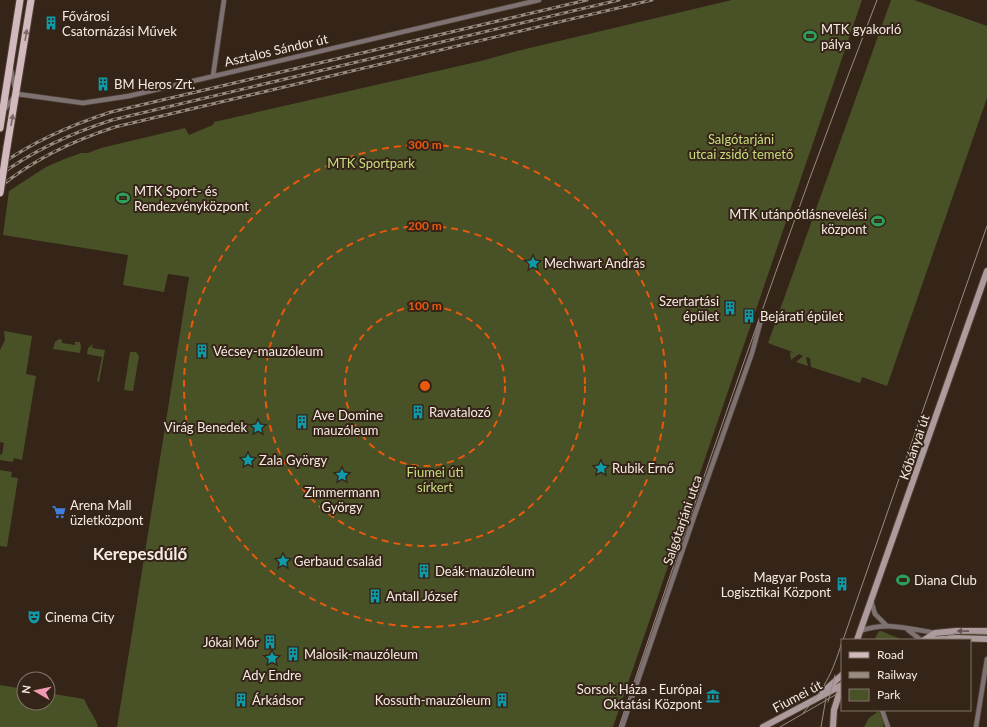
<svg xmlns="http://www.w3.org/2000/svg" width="987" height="727" viewBox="0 0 987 727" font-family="Lato,sans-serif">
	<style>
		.green { fill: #495227 }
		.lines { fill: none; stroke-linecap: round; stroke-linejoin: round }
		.street-casing { stroke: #504034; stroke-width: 6 }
		.secondary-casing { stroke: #504034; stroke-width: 8 }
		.primary-casing { stroke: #504034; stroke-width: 9 }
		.street { stroke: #7d7172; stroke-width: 4.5 }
		.secondary { stroke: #ad9a9c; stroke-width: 6 }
		.primary { stroke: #d2b9bd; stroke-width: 7 }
		.tram { stroke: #998b81; stroke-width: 1 }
		.rail-casing { stroke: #998b81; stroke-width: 3 }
		.rail { stroke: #352418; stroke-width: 1.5; stroke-dasharray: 4.5; stroke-linecap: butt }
		.primary-bridge-casing { stroke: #504034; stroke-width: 9; stroke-linecap: butt }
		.primary-bridge { stroke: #d2b9bd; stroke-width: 7 }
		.oneway { fill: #7c6762 }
		.oneway2 { fill: #65534d }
		.ring { fill: none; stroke: #e8590c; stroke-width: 2; stroke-dasharray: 7 5 }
		.labels { text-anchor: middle; stroke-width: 4; stroke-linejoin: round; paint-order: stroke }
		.poi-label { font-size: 13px; fill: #f7ebe3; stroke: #352418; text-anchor: start }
		.street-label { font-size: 13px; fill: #f7ebe3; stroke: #352418 }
		.park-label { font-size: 13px; fill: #c9de7e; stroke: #352418 }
		.district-label { font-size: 17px; font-weight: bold; fill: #f7ebe3; stroke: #352418 }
		.centre { fill: #e8590c; stroke: #352418; stroke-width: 2 }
		.ring-label { font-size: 12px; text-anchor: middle; font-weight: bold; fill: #e8590c; stroke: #352418; stroke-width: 4; stroke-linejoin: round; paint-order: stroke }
	</style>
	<rect width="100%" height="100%" fill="#352418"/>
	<path class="green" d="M 732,0 L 862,0 L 613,727 L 117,727 L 189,277 L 168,274 L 164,292 L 123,285 L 128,255 L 3,235 L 9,191 L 46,167 L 67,158 L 81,153 L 88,153 L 101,148 L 185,128 L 189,135 L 213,125 L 214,122 L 481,61 L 517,51 Z
		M 891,0 L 914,0 L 987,26 L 987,98 L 887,386 L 862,377 L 860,383 L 811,367 L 810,358 L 806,357 L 808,366 L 796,362 L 803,356 L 799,354 L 791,360 L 790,352 L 795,353 L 768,343 Z
		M 4,331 L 32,336 L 26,374 L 36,376 L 22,460 L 14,458 L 13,462 L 0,460 L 0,454 L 2,455 L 4,443 L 0,442 L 0,350 L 5,340 Z
		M 59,339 L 62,340 L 62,343 L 75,345 L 75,342 L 80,342 L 81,347 L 80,353 L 53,349 L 55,342 Z
		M 93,344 L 92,348 L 105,350 L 99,382 L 97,381 L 102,357 L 87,354 L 88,348 Z
		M 130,352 L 136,352 L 139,356 L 133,391 L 124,390 Z
		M 0,470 L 12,472 L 11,477 L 18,478 L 7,547 L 0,546 Z
		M 879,631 L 881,631 L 903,640 L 874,640 Z
		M 0,685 L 24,689 L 24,703 L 48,703 L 48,693 L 84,699 C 88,709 96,718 98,727 L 0,727 Z
		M 879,711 L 884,722 L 883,727 L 864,727 L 869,718 Z"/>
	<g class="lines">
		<g class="street-casing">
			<path id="street" d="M 11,70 L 15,88
				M 213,76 L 224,0
				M 17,94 L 83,103 L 129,96 L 539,0
				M 3,111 L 15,96
				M 871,601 L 875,614 L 886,625
				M 908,630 L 921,640
				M 860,631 C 886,621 909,629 935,633
				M 882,710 L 888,727
				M 622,727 L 695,514 L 752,353 L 761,320
				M 976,727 L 987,659"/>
		</g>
		<g class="secondary-casing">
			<path id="secondary" d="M 857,640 L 987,271
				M 924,640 L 935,633 L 956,631 L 987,631
				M 930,640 L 956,638 L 987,639
				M 823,692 L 842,675
				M 763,727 L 842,685
				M 833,727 L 834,710 L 842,685"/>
		</g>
		<g class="primary-casing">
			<path id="primary" d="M 0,128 L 20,0
				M 7,147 L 31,0"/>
		</g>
		<use href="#street" class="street"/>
		<use href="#secondary" class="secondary"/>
		<use href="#primary" class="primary"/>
		<path class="tram" d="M 843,640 L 987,226
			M 937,640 L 956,633 L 987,634
			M 828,702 L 835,675
			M 803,713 C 825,688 832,674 842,642
			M 619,727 C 701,483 784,240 877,0
			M 780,727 L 842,691
			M 821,727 L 826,698"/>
		<g class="rail-casing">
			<path id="rail" d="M 0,165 C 34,141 71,125 111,112 L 587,0
				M 0,175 C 34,150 72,133 112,120 L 619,0
				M 0,187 C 34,159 72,141 115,127 L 652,0"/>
		</g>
		<use href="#rail" class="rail"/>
		<g class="primary-bridge-casing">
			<path id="primary-bridge" d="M 0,193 L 7,147"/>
		</g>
		<use href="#primary-bridge" class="primary-bridge"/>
	</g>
	<defs><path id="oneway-solid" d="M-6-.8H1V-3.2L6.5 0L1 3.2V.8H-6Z"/></defs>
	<g class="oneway">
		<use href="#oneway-solid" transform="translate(26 35) rotate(-81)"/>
		<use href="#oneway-solid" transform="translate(12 120) rotate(-80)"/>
	</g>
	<use class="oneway2" href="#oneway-solid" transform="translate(963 631) rotate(-179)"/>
	<g class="ring">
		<circle cx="425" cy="386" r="80"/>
		<circle cx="425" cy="386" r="160"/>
		<circle cx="425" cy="386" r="241"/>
	</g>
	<defs>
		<g id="building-bare" transform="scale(1.08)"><path d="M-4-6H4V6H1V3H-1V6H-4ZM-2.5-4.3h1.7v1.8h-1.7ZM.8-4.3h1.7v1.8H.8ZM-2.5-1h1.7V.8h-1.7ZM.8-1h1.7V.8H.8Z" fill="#0f9aa8" stroke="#352418" stroke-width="2.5" paint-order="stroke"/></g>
		<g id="stadium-bare" transform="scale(1.08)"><path d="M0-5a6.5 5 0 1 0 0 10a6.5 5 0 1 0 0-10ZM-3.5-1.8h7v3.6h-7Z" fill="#2e9e5b" stroke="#352418" stroke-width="2.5" paint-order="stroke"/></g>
		<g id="sight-bare" transform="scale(1.08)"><path d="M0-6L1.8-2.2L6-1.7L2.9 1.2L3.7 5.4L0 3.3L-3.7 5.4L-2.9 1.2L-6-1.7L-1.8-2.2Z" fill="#0f9aa8" stroke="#352418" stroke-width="2.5" paint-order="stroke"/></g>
		<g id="supermarket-bare" transform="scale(1.08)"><path d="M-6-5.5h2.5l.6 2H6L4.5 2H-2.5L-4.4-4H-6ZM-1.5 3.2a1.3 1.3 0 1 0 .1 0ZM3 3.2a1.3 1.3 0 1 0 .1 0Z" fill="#3f7fe0" stroke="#352418" stroke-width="2.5" paint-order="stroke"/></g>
		<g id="theatre-bare" transform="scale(1.08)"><path d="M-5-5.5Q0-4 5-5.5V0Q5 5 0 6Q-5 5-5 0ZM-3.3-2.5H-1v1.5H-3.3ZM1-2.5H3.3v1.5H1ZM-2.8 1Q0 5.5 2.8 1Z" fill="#0f9aa8" stroke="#352418" stroke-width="2.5" paint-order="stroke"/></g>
		<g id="museum-bare" transform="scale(1.08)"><path d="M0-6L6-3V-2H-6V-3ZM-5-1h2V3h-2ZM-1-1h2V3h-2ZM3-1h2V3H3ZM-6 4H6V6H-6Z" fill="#0f9aa8" stroke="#352418" stroke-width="2.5" paint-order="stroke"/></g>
	</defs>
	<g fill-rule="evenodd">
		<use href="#building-bare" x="51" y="23"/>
		<use href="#stadium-bare" x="810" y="36"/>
		<use href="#building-bare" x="103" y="84"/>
		<use href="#stadium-bare" x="123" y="198"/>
		<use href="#stadium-bare" x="878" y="221"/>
		<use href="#sight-bare" x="533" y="263"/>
		<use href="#building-bare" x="730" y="308"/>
		<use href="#building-bare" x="749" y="316"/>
		<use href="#building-bare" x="202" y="351"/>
		<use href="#building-bare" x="418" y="412"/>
		<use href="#building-bare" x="302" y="422"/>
		<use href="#sight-bare" x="258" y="427"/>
		<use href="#sight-bare" x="248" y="460"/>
		<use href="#sight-bare" x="601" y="468"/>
		<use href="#sight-bare" x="342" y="475"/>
		<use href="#supermarket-bare" x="59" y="512"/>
		<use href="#sight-bare" x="283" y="561"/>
		<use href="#building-bare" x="424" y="571"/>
		<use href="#stadium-bare" x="903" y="580"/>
		<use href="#building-bare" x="842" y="584"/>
		<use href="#building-bare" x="375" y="596"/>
		<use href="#theatre-bare" x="34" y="617"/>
		<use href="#building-bare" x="270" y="642"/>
		<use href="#building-bare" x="293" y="654"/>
		<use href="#sight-bare" x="272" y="658"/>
		<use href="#museum-bare" x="713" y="696"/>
		<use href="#building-bare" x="241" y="700"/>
		<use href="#building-bare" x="502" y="700"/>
	</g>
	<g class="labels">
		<g class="poi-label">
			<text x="62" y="21">Fővárosi<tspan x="62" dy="15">Csatornázási Művek</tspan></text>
			<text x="821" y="34">MTK gyakorló<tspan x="821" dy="15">pálya</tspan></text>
			<text x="114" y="89">BM Heros Zrt.</text>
			<text x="134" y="196">MTK Sport- és<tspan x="134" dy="15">Rendezvényközpont</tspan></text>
			<text x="867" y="219" text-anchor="end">MTK utánpótlásnevelési<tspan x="867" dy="15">központ</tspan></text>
			<text x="544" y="268">Mechwart András</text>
			<text x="719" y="306" text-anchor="end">Szertartási<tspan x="719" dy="15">épület</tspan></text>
			<text x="760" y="321">Bejárati épület</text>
			<text x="213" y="356">Vécsey-mauzóleum</text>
			<text x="429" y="417">Ravatalozó</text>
			<text x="313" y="420">Ave Domine<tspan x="313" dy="15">mauzóleum</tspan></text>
			<text x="247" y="432" text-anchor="end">Virág Benedek</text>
			<text x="259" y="465">Zala György</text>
			<text x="612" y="473">Rubik Ernő</text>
			<text x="342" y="497" text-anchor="middle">Zimmermann<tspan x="342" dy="15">György</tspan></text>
			<text x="70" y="510">Arena Mall<tspan x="70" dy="15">üzletközpont</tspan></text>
			<text x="294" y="566">Gerbaud család</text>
			<text x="435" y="576">Deák-mauzóleum</text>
			<text x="831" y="582" text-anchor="end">Magyar Posta<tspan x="831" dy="15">Logisztikai Központ</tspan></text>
			<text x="914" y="585">Diana Club</text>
			<text x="386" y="601">Antall József</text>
			<text x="45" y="622">Cinema City</text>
			<text x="259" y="647" text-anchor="end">Jókai Mór</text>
			<text x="304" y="659">Malosik-mauzóleum</text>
			<text x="272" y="680" text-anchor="middle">Ady Endre</text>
			<text x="702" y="694" text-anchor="end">Sorsok Háza - Európai<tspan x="702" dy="15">Oktatási Központ</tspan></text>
			<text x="252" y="705">Árkádsor</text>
			<text x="491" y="705" text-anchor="end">Kossuth-mauzóleum</text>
		</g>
		<g class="street-label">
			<text transform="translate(276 50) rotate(-13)" y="5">Asztalos Sándor út</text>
			<text transform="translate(914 447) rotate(-71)" y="5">Kőbányai út</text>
			<text transform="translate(682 520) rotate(-71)" y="5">Salgótarjáni utca</text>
			<text transform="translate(797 696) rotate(-28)" y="5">Fiumei út</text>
		</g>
		<g class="park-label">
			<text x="741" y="144">Salgótarjáni<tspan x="741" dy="15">utcai zsidó temető</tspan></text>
			<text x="371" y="168">MTK Sportpark</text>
			<text x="435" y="477">Fiumei úti<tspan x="435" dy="15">sírkert</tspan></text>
		</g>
		<g class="district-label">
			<text x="140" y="560">Kerepesdűlő</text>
		</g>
	</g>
	<circle cx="425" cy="386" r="6" class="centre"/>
	<g class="ring-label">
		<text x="425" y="149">300 m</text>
		<text x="425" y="230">200 m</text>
		<text x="425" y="310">100 m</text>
	</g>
	<rect x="841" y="639" width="130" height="72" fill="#352418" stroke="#837469"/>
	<rect x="849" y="652" width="20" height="6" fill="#d2b9bd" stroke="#837469"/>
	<text x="877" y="659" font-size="12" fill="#f7ebe3">Road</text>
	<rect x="849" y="672" width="20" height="6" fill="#998b81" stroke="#837469"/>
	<text x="877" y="679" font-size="12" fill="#f7ebe3">Railway</text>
	<rect x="849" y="689" width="20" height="12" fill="#495227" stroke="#837469"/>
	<text x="877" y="699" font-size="12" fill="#f7ebe3">Park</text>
	<g transform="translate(36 691) rotate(279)"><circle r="19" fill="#352418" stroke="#837469"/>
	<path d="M0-3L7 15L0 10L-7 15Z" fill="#f09ab4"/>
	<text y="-6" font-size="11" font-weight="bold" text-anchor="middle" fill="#f7ebe3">N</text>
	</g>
</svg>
